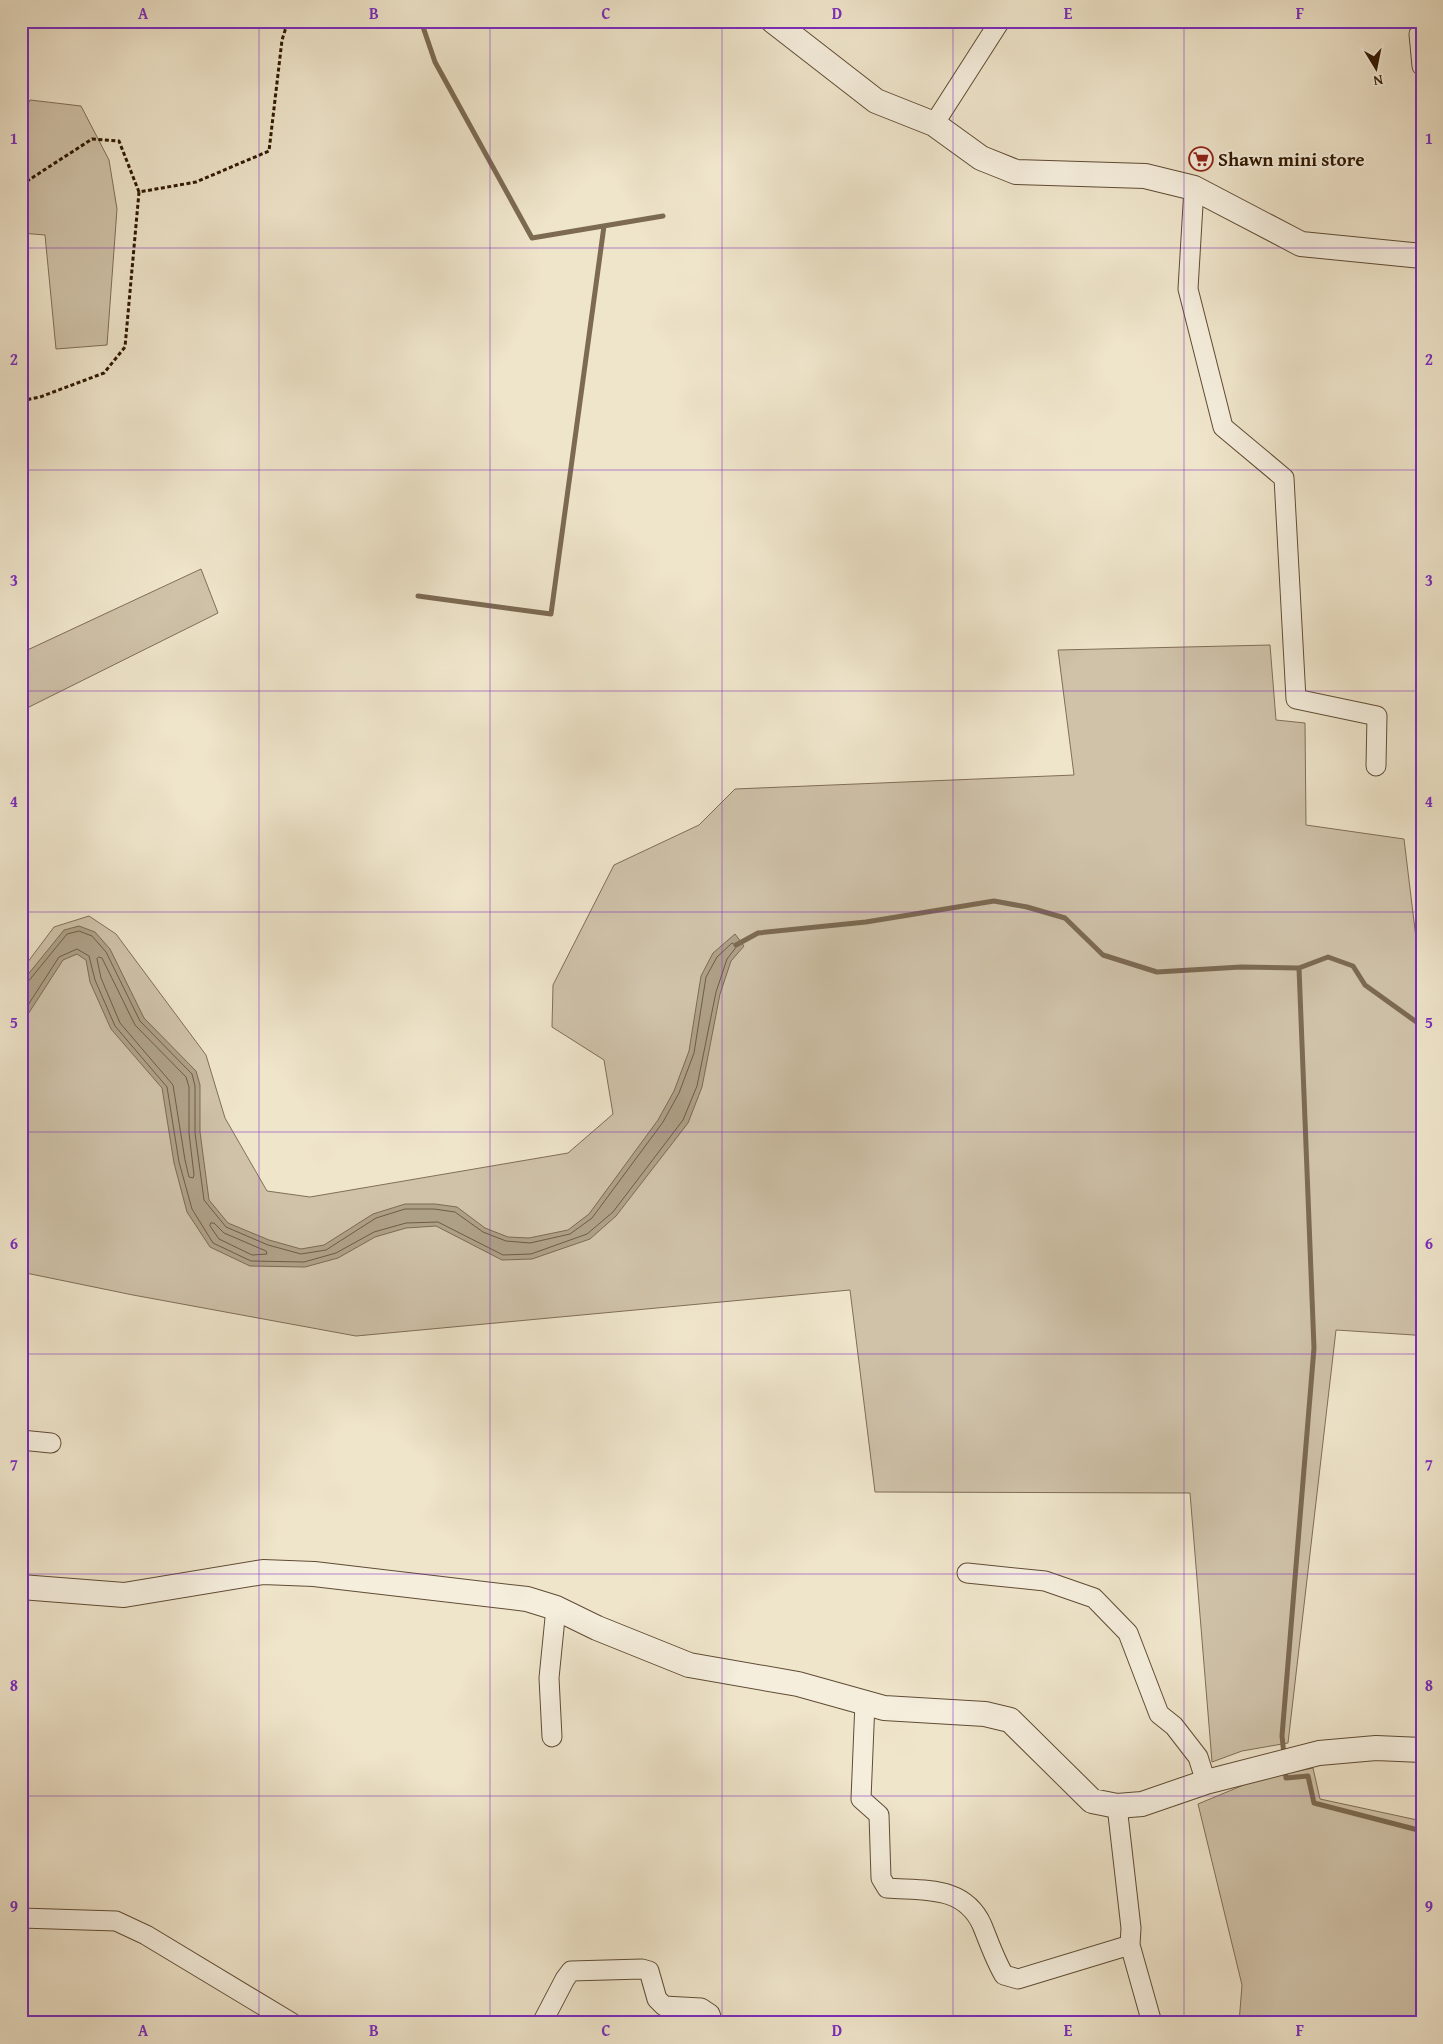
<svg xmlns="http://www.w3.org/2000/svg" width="1443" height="2044" viewBox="0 0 1443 2044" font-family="'Gentium Book Plus',serif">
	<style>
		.green { fill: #cfc2a9; stroke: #806e56 }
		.water { fill: #aea087; stroke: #7c6a52 }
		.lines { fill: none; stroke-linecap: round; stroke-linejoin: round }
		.shore { stroke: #6f5c44; stroke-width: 1 }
		.stream { stroke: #7c6a52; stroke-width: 5 }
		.minor-casing { stroke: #604c34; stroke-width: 21 }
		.tertiary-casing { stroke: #604c34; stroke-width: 26 }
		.path { stroke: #301902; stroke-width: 3; stroke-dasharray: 4 2.5; stroke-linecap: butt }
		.minor { stroke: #f5eedd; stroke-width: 19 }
		.tertiary { stroke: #f5eedd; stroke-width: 24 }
		.grid { fill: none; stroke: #7b2cbf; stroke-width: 1; stroke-opacity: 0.55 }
		.labels { text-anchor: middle; stroke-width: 4; stroke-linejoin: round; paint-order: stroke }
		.poi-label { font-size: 19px; font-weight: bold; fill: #301902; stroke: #f5eedd; text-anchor: start }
		.neatline { fill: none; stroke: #7b2cbf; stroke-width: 2 }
		.grid-label { font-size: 16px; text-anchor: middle; font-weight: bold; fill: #7b2cbf }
	</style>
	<rect width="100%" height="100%" fill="#efe5cb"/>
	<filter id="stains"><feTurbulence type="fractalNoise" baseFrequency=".004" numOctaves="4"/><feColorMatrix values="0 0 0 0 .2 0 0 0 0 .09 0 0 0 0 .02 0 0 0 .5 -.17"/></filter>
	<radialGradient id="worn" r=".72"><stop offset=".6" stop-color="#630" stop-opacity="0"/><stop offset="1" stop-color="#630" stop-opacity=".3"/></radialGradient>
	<path class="green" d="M 30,100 L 81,106 L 109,160 L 117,209 L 107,345 L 56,349 L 45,235 L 21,233 L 21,116 Z
		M 201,569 L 218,613 L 21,711 L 21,653 Z
		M 1270,645 L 1276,720 L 1305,723 L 1306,825 L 1404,839 L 1416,938 L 1422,941 L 1422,1337 L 1414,1335 L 1336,1330 L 1288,1743 L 1242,1751 L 1212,1762 L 1190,1493 L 875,1492 L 850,1290 L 356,1336 L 133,1295 L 21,1272 L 21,971 L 54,927 L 89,916 L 116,934 L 206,1055 L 225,1118 L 267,1191 L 310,1197 L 568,1153 L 613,1114 L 604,1060 L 552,1027 L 553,985 L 614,865 L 699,825 L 735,789 L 1074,775 L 1058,650 Z
		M 1313,1768 L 1320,1799 L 1422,1821 L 1422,2023 L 1239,2023 L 1242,1985 L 1198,1804 L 1258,1779 Z"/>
	<path class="water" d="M 79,926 L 95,932 L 110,949 L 144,1018 L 196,1071 L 200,1085 L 200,1132 L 209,1200 L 228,1223 L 269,1240 L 301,1249 L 324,1245 L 373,1214 L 405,1204 L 435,1204 L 457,1207 L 485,1228 L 508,1237 L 529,1238 L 568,1230 L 589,1214 L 658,1120 L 674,1091 L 689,1051 L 701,976 L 713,953 L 735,934 L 744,946 L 731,961 L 720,994 L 702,1087 L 688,1123 L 616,1216 L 590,1239 L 532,1259 L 502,1260 L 436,1226 L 406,1228 L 375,1237 L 338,1258 L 305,1267 L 250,1266 L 210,1247 L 187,1212 L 174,1163 L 162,1088 L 111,1029 L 90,982 L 86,960 L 77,954 L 63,960 L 21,1025 L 21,983 L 64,930 Z"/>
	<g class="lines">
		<path class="shore" d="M 99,957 L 102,958 L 135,1025 L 186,1077 L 189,1087 L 189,1133 L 194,1175 L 193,1178 L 189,1177 L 185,1160 L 173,1085 L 120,1023 L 101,978 L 97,959 Z
			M 21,986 L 27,983 L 67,934 L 79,931 L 92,936 L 106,952 L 140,1021 L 192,1074 L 195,1086 L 195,1133 L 204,1200 L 226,1227 L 268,1245 L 301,1254 L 326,1250 L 376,1218 L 405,1209 L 434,1209 L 455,1212 L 483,1232 L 506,1241 L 530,1243 L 570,1234 L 592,1218 L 663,1122 L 679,1093 L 694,1053 L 706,977 L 717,957 L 732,943 L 737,946 L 727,959 L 716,992 L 697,1086 L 683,1120 L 613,1212 L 587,1234 L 531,1254 L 503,1255 L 438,1222 L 406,1223 L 374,1232 L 336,1253 L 304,1262 L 251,1261 L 213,1243 L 192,1209 L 179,1162 L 167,1087 L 115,1026 L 95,980 L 89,956 L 77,949 L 59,957 L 21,1016
			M 211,1223 L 214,1223 L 224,1233 L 266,1251 L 267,1254 L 252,1255 L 219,1239 L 210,1226 Z"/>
		<path class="stream" d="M 421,21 L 435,62 L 532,238 L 663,216
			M 418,596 L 551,614 L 604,226
			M 736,945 L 758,933 L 866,922 L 994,901 L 1027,907 L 1065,918 L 1103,955 L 1157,972 L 1241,967 L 1299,968 L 1328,957 L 1353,966 L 1365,985 L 1422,1026
			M 1284,1755 L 1282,1736 L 1314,1348 L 1299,968
			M 1285,1769 L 1286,1778 L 1308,1776 L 1314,1803 L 1422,1831"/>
		<g class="minor-casing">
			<path id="minor" d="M 1419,34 L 1422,66
				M 934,124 L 1000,21
				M 1194,188 L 1188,289 L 1223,427 L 1284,478 L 1296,699 L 1377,716 L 1376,766
				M 21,1440 L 51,1443
				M 967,1573 L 1045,1581 L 1094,1598 L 1128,1633 L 1159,1714 L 1174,1726 L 1198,1757 L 1206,1782
				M 865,1702 L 861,1799 L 879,1815 L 881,1878 L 887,1888 C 924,1891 964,1885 982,1925 C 989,1942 995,1960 1004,1975 L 1018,1979 L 1130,1945
				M 552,1737 L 549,1678 L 556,1608
				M 1117,1806 L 1131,1928 L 1130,1945 L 1152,2023
				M 21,1918 L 116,1921 L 146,1935 L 292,2023
				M 542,2023 L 565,1979 L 571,1971 L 642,1969 L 649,1971 L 657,1999 L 664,2006 L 701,2008 L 710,2014 L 713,2023"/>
		</g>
		<g class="tertiary-casing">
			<path id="tertiary" d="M 773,21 L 876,101 L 934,124 L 981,158 L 1016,172 L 1145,176 L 1194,188 L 1301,244 L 1422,256
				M 21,1587 L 124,1595 L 263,1572 L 314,1574 L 527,1599 L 556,1608 L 597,1628 L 689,1665 L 798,1684 L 884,1708 L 985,1714 L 1010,1720 L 1092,1801 L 1117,1806 L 1142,1804 L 1206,1782 L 1319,1753 L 1376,1748 L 1422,1750"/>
		</g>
		<path class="path" d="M 21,185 L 92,139 L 119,141 L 139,192
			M 21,401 L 40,397 L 104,373 L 125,347 L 139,192 L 196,182 L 269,151 L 282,40 L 288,21"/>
		<use href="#minor" class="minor"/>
		<use href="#tertiary" class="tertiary"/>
	</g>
	<path class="grid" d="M 259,21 L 259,2023M 490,21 L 490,2023M 722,21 L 722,2023M 953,21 L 953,2023M 1184,21 L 1184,2023M 21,248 L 1422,248M 21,470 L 1422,470M 21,691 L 1422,691M 21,912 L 1422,912M 21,1132 L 1422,1132M 21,1354 L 1422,1354M 21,1574 L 1422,1574M 21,1796 L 1422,1796"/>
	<defs>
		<g id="supermarket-ring" transform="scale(1.25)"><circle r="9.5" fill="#f5eedd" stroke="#8f2418" stroke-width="1.5"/><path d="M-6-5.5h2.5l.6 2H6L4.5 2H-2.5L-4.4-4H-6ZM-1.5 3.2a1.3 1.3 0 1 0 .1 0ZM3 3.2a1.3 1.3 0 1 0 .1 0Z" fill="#8f2418"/></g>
	</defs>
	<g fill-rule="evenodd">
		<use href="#supermarket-ring" x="1201" y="159"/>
	</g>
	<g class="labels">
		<g class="poi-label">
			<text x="1218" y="166">Shawn mini store</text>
		</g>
	</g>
	<rect width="1443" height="2044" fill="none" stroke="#efe5cb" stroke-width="55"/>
	<g transform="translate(1376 68) rotate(170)" stroke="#f5eedd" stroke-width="4" paint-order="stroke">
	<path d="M0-4L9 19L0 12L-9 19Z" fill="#301902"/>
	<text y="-8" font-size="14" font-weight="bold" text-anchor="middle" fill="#301902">N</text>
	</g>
	<rect x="28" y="28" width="1388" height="1988" class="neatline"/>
	<g class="grid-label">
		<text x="143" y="19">A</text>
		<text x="374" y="19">B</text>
		<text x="606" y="19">C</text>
		<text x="837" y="19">D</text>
		<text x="1068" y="19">E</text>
		<text x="1300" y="19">F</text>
		<text x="14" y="144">1</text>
		<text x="1429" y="144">1</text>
		<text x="14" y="365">2</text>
		<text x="1429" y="365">2</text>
		<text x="14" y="586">3</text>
		<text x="1429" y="586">3</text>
		<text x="14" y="807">4</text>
		<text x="1429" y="807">4</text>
		<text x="14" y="1028">5</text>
		<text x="1429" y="1028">5</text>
		<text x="14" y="1249">6</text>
		<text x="1429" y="1249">6</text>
		<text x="14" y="1470">7</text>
		<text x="1429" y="1470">7</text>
		<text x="14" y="1691">8</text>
		<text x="1429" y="1691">8</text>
		<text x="14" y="1912">9</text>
		<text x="1429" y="1912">9</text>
		<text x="143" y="2036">A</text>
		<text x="374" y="2036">B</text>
		<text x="606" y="2036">C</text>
		<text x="837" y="2036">D</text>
		<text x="1068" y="2036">E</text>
		<text x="1300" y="2036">F</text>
	</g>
	<rect width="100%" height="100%" filter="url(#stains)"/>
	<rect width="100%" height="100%" fill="url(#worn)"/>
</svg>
